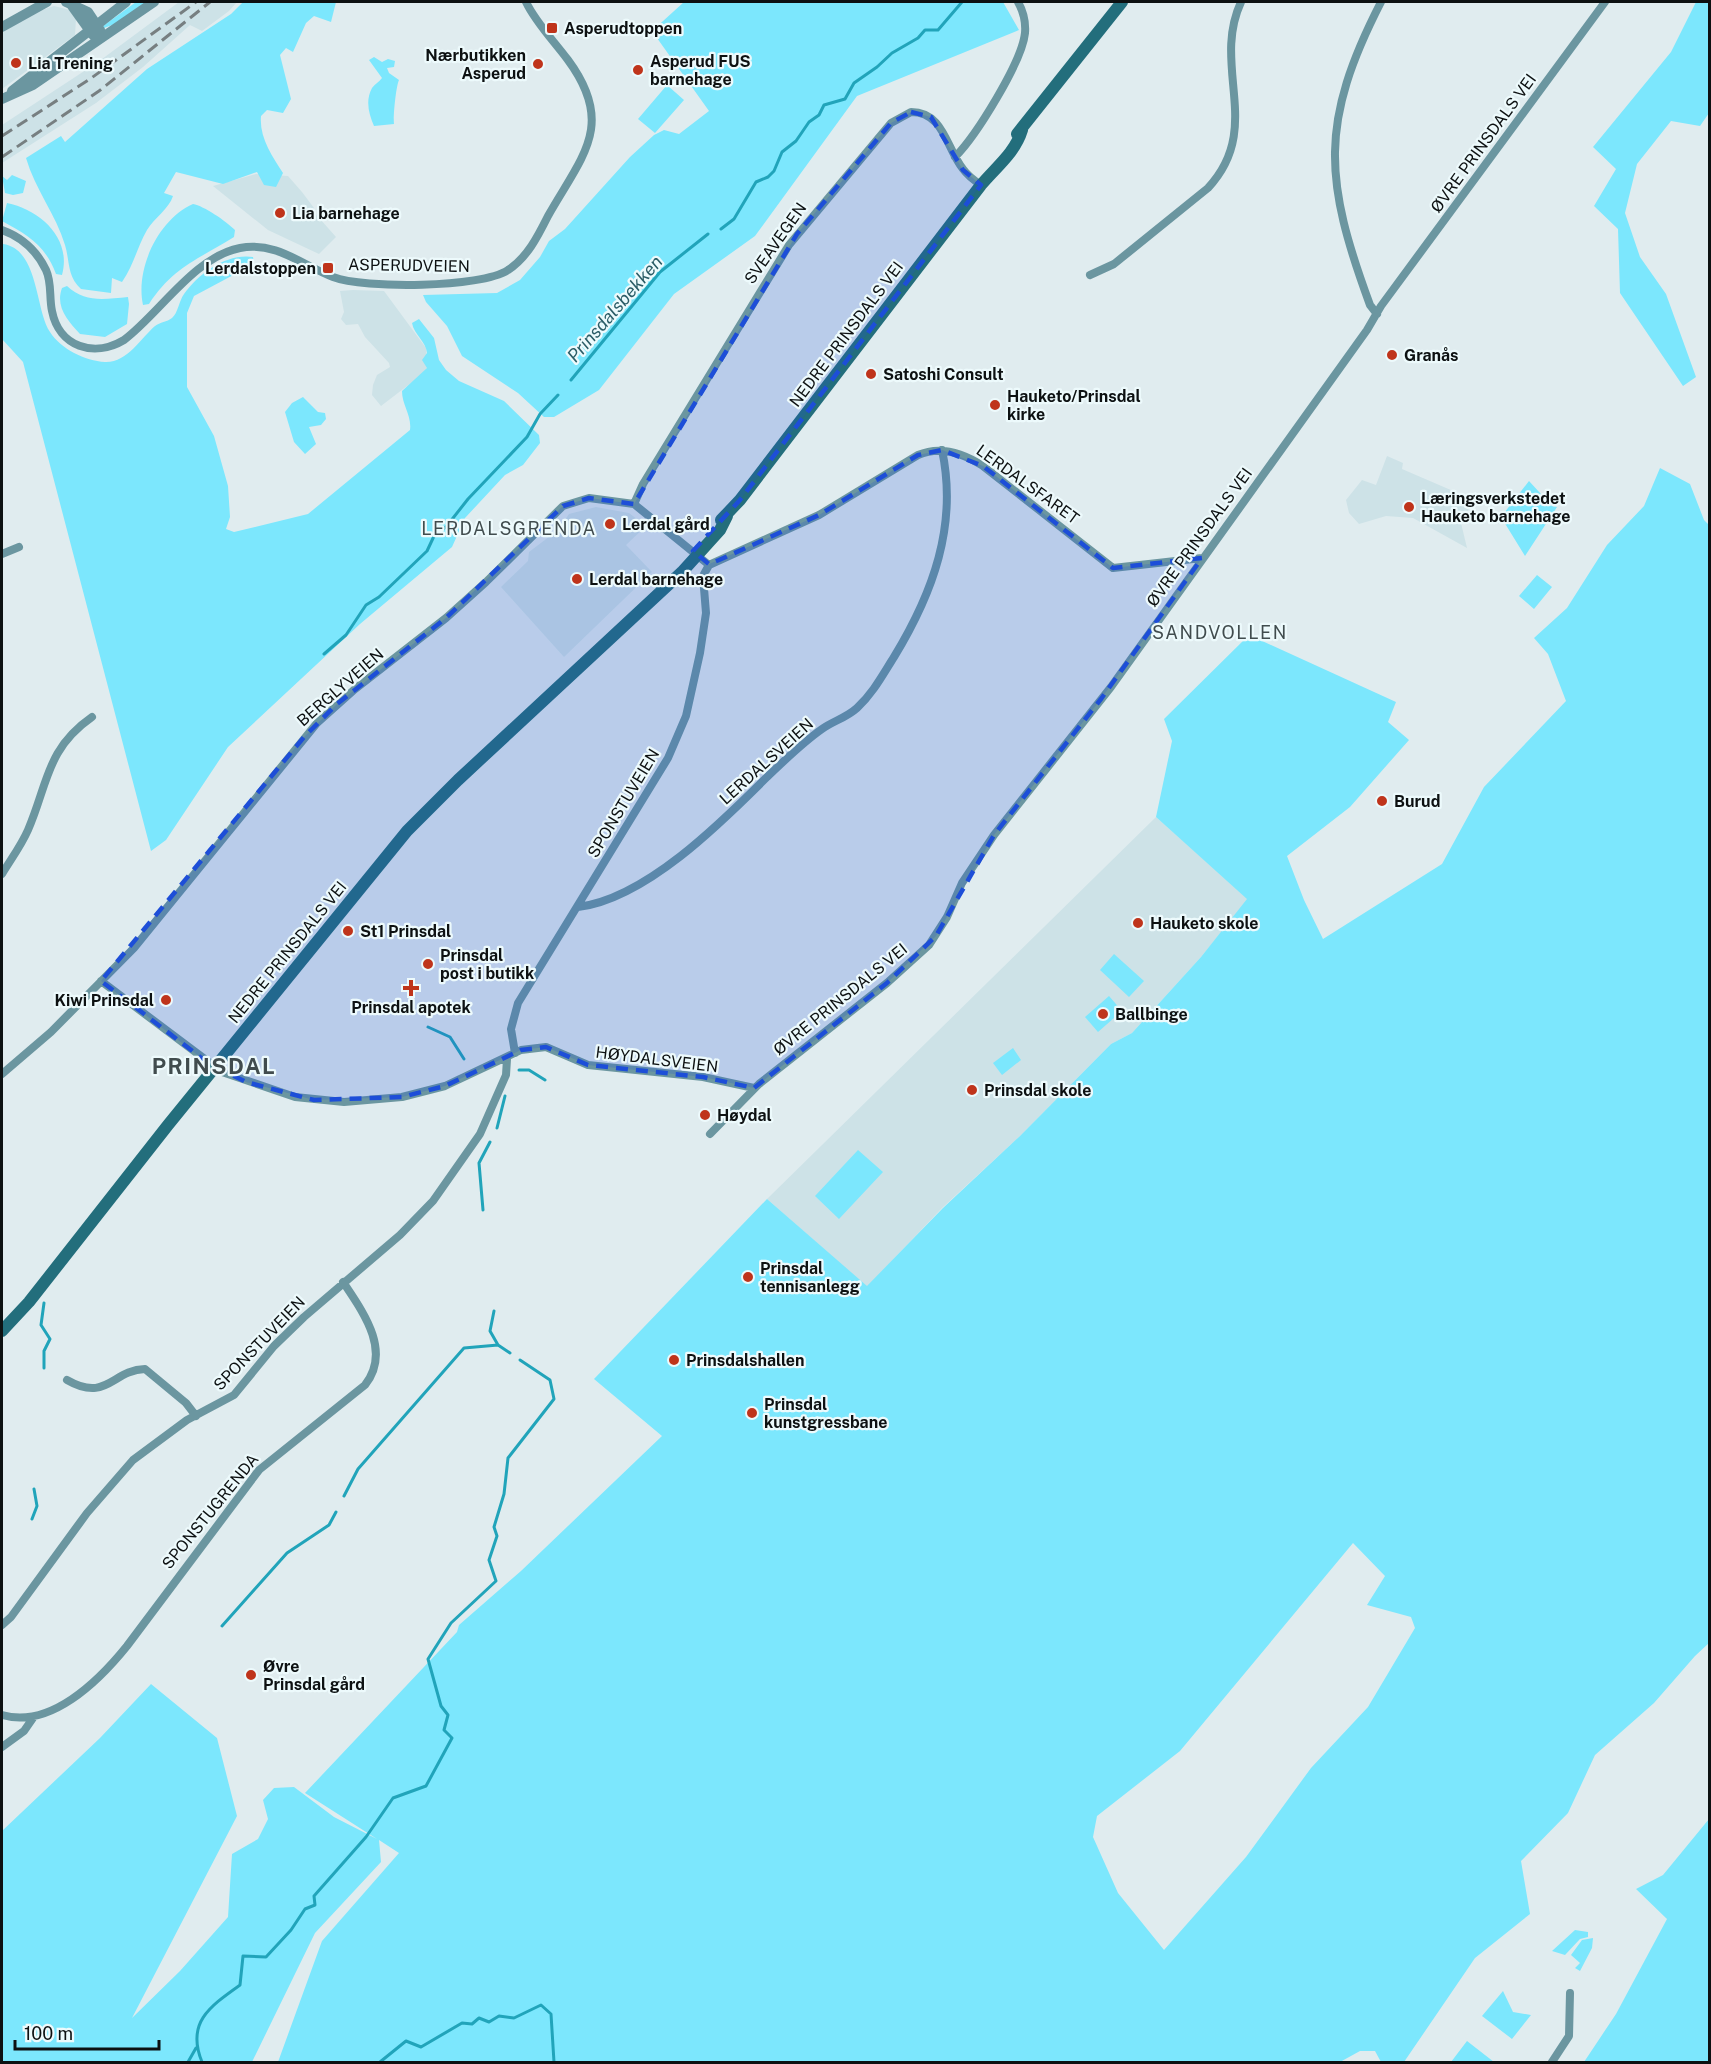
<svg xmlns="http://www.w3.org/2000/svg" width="1711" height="2064" viewBox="0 0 1711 2064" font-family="'Public Sans',sans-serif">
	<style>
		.built { fill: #cde2e7 }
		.green { fill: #7ce7fd; fill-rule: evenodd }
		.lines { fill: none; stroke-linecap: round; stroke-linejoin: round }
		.stream { stroke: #21a4ba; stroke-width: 3 }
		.minor { stroke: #6b96a0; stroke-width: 8 }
		.tertiary { stroke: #6b96a0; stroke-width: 10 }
		.secondary { stroke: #236e7c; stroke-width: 12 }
		.rail { stroke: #777f81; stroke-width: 3; stroke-dasharray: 12 6; stroke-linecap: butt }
		.marked { fill: #1d4ed8; fill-opacity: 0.2; stroke: #1d4ed8; stroke-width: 4.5; stroke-dasharray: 12 8; stroke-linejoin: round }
		.poi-dot { fill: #bf341b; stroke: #edfafc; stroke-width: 2 }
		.labels { text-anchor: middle; stroke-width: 4.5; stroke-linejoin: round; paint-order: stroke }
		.poi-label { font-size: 16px; font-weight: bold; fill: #0d1112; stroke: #edfafc; text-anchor: start }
		.street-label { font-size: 16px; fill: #0d1112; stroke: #edfafc }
		.water-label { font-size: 18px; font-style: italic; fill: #2b5d67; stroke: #edfafc }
		.neighbourhood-label { font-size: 18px; letter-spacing: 1.5px; fill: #414c4e; stroke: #edfafc }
		.district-label { font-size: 22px; font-weight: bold; letter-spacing: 1.5px; fill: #414c4e; stroke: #edfafc }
	</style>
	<rect width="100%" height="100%" fill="#e0ecef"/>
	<path class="built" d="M 179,2 L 237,2 L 229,11 L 202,31 L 190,25 L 143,67 L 96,103 L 2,163 L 2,125 L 98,62 Z
		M 54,6 L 70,10 L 76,19 L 75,35 L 2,89 L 2,33 L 33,13 Z
		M 256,174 L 288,176 L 302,192 L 314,208 L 313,211 L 336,237 L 319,254 L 268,230 L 213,186 Z
		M 353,290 L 384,291 L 426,348 L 427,368 L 424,373 L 381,406 L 372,395 L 373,385 L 377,375 L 390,367 L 389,363 L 365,337 L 358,324 L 346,325 L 341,319 L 344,312 L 340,291 Z
		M 1387,456 L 1403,463 L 1402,469 L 1474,500 L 1461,523 L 1467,548 L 1413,518 L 1386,516 L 1359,524 L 1349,513 L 1346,500 L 1362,480 L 1376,485 Z
		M 596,507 L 629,513 L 646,526 L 626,545 L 652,572 L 564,657 L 501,587 L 528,561 L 529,552 L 558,530 L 569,514 Z
		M 1156,817 L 1248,899 L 1201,957 L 1132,1033 L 1111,1044 L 1020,1136 L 942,1208 L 867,1287 L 767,1199 Z"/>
	<path class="green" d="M 136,2 L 148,2 L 118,23 L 104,28 L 103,26 Z
		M 243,2 L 336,2 L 331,22 L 314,16 L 306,23 L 293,52 L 286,48 L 280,55 L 291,99 L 283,113 L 267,110 L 261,116 C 259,137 272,156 283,173 L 276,187 L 264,185 L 257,172 L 223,184 L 176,172 L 164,193 L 173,196 C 169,209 154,218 147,230 C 137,247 134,265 122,282 L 112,278 L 111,293 L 81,289 C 67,276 70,262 65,245 C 56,215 35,189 26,158 L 61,136 L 65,142 L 147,69 L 231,14 Z
		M 684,2 L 1003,2 L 1019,30 L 857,96 L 755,236 L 674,294 L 599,390 L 554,417 L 544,417 L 518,393 L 462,356 L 447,326 L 426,302 L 423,295 L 497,293 L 520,280 L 540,257 L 549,241 L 565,229 L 630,157 L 654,135 L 664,130 L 679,134 L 709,111 L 652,31 Z
		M 1696,2 L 1709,2 L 1709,113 L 1700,126 L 1671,121 L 1637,164 L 1625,213 L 1640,257 L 1666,294 L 1696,377 L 1683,386 L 1620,293 L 1618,229 L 1594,206 L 1616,169 L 1593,147 L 1671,52 Z
		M 374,57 L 382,62 L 388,59 L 395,61 L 394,67 L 387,68 L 389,73 L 399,80 C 396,86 393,117 394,124 L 374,126 C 369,114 365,101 372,88 C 375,84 379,82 382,78 L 369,60 Z
		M 667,85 L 684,100 L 655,133 L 638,119 Z
		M 12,175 L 26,181 L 23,193 L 13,195 L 5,193 L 2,176 L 7,180 Z
		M 7,203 C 41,210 72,239 62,275 L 56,274 C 45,245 28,235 2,221 Z
		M 193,204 C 204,206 226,221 235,230 L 234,237 C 199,259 173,267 149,304 L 143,305 C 135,268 159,219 193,204 Z
		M 3,244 C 39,249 35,310 50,332 C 61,349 85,361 105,362 C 127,363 141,338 155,326 C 160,322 167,322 172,318 C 178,313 179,301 184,294 C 199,273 227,253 253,257 L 254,264 L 194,296 L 187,313 L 187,387 L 214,436 L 228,486 L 230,517 L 226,529 L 234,532 L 308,514 L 410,430 C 412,416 402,405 402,391 L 427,368 L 422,360 L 427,353 C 426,341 414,335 412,323 L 419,319 L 434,338 L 439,360 L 446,370 L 459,381 L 504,401 L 539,435 L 540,443 L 523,465 L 505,475 L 465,518 L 452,547 L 360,624 L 228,747 L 166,840 L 151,851 L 23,362 L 2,339 Z
		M 67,286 C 85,303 104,299 128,297 L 129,304 L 127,324 L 105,337 L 80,334 C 68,321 55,307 62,288 Z
		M 303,397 L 318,412 L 325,413 L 326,419 L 321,425 L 309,427 L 316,444 L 305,454 L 294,442 L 285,412 L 292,403 Z
		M 1660,468 L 1690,484 L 1704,520 L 1710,526 L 1709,1643 L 1695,1656 L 1654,1703 L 1595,1755 L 1568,1813 L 1521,1861 L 1530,1914 L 1475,1958 L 1404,2062 L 1381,2062 L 1375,2051 L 1360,2051 L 1340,2062 L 278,2062 L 322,1941 L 399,1853 L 379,1840 L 381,1862 L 315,1933 L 252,2062 L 2,2062 L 2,1831 L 100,1738 L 151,1684 L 217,1738 L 237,1816 L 132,2018 L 180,1971 L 228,1917 L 232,1854 L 258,1839 L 268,1819 L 263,1800 L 274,1788 L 294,1787 L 334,1817 L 377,1839 L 305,1793 L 457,1632 L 459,1625 L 521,1571 L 662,1436 L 594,1379 L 767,1199 L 867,1286 L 943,1208 L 1020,1136 L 1111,1044 L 1132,1033 L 1201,957 L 1247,899 L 1156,817 L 1172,741 L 1164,719 L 1249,635 L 1396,702 L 1388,722 L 1409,740 L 1350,807 L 1287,856 L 1304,900 L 1323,939 L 1442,864 L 1484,787 L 1566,701 L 1548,654 L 1534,638 L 1567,608 L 1607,545 L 1644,506 ZM 1353,1543 L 1385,1576 L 1367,1605 L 1411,1617 L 1415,1628 L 1368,1707 L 1311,1768 L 1246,1857 L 1164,1950 L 1118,1893 L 1093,1837 L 1097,1816 L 1180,1751 Z
		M 1529,481 L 1552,506 L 1557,507 L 1525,556 L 1501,517 Z
		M 1537,575 L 1552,587 L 1534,609 L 1519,596 Z
		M 1114,954 L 1144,981 L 1129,997 L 1100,970 Z
		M 1109,996 L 1122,1011 L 1098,1032 L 1085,1017 Z
		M 1013,1048 L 1021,1060 L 1002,1075 L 993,1063 Z
		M 858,1150 L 883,1172 L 839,1219 L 815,1196 Z
		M 1709,1819 L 1709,2062 L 1584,2062 L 1616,2014 L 1667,1919 L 1636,1889 L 1663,1875 Z
		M 1575,1930 L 1588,1932 L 1588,1937 L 1580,1939 L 1565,1955 L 1552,1951 Z
		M 1593,1938 L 1592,1948 L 1580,1971 L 1575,1968 L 1580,1963 L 1571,1955 L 1582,1940 Z
		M 1503,1991 L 1513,2012 L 1531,2015 L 1512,2039 L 1482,2016 Z
		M 1467,2041 L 1494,2062 L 1451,2062 Z"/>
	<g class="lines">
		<path class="stream" d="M 721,229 L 734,219 L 756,182 L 768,177 L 774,171 L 782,152 L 796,141 L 809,122 L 819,115 L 824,105 L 845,99 L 854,83 L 877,67 L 892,53 L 918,38 L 925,30 L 938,30 L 962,2
			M 571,380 L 660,272 L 708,234
			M 324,654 L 346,635 L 366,605 L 379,597 L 427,551 L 435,534 L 446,527 L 468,499 L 527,437 L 540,414 L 558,395
			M 428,1027 L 450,1037 L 464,1059
			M 519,1070 L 529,1070 L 545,1080
			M 497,1128 L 505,1096
			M 483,1210 L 479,1163 L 490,1142
			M 44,1303 L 41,1325 L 50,1339 L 44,1351 L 44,1368
			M 494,1311 L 490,1331 L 498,1345 L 510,1353
			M 344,1496 L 358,1469 L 464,1348 L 498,1345
			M 32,1519 L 37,1506 L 34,1489
			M 222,1626 L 287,1553 L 329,1525 L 336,1512
			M 188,2062 L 196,2048
			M 202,2062 C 186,2023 209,2007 240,1985 L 243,1956 L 266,1957 L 291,1930 L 305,1909 L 315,1905 L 314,1896 L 366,1837 L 393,1798 L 426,1786 L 452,1738 L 444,1730 L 448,1715 L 441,1706 L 428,1659 L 451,1623 L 496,1581 L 489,1560 L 497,1536 L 494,1527 L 504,1494 L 508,1458 L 554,1399 L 550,1380 L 520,1360
			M 380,2062 L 406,2041 L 421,2047 L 462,2023 L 472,2024 L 479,2018 L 489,2022 L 499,2016 L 514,2018 L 541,2005 L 551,2014 L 554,2062"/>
		<path class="minor" d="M 955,157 C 976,136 1022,62 1025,33 C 1026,21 1023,11 1018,2
			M 2,230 C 21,237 37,251 46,270 C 52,283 49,297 52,311 C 59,347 94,358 124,340 C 160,313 194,257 240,248 C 276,241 302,265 333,277 C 364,289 481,288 508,270 C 527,258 538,236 548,216 C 582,156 616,125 568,60 C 554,41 536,23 526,2
			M 1090,275 L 1114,264 L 1208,188 C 1264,128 1211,67 1241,2
			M 1377,314 L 1370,305 C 1324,180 1319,123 1381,2
			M 634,504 L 643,484 L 789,245 L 891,123 L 911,112 C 944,112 946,148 963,169 C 968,176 975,181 981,185
			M 2,554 L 19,547
			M 709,565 L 819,515 L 918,455 C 941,445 963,453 983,466 L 1113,568 L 1202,558
			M 2,874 C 11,859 21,846 28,830 C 48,784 46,749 92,717
			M 578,907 C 645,899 721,823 767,777 C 785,760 802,743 822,729 C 833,721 846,718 857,708 C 873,693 882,676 894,657 C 933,593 958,525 942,450
			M 101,981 L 222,1072 L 295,1097 L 344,1102 L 402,1097 L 445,1086 L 521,1050 L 546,1047 L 588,1065 L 703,1077 L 754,1088
			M 515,1053 L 511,1029 L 518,1003 L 668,758 L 686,716 L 700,653 L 706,613 L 703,576 L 709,565
			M 2,1074 L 51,1032 L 134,948 L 317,723 L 355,689 L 446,618 L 486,582 L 563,506 L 589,498 L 634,504 L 709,565
			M 710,1134 L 759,1084 L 887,983 L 929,945 L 947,917 L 962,883 L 994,835 L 1111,687 L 1367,330 L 1381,306 L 1605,2
			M 67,1380 C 107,1403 112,1370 145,1369 L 186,1403 L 196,1416
			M 2,1625 L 11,1617 L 87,1513 L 133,1460 L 187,1420 L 234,1395 L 274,1346 L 304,1317 L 400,1235 L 433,1201 L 480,1134 L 506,1075 L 507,1059
			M 2,1715 C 50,1729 98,1682 127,1646 L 259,1470 L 365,1385 C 392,1351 363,1312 343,1282
			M 2,1747 L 24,1731 L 33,1718
			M 1552,2062 L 1569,2036 L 1570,1993"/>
		<path class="tertiary" d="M 66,2 L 88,12 L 100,30
			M 70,3 L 93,35
			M 2,27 L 47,2
			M 12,91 L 126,2
			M 2,99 L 33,85 L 154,2"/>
		<path class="secondary" d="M 1017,134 L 1122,2
			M 721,520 L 740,500 L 981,185 C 996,167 1015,153 1022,130
			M 2,1331 L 29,1302 L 168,1125 L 407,831 L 458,780 L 682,572 L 720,530 L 727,516"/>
		<path class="rail" d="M 2,136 L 90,79 L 196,2
			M 2,157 L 99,91 L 210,2"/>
	</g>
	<path class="marked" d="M 911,112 L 931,117 L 963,170 L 981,185 L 740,500 L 693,551 L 709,564 L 719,560 L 819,515 L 918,455 L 942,450 L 983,466 L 1113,568 L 1202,558 L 1101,699 L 994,835 L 936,936 L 887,983 L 754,1088 L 703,1077 L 588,1065 L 546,1047 L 521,1050 L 445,1086 L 402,1097 L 314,1100 L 246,1082 L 208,1063 L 101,981 L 304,737 L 337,704 L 446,618 L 563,506 L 589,498 L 634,504 L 797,234 L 891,123 Z"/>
	<g class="poi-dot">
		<rect x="546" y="22" width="12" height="12" rx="3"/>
		<circle cx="16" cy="63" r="6"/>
		<circle cx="538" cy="64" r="6"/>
		<circle cx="638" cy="70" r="6"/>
		<circle cx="280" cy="213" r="6"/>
		<rect x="322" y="262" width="12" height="12" rx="3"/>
		<circle cx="1392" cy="355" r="6"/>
		<circle cx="871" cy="374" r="6"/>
		<circle cx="995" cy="405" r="6"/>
		<circle cx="1409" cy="507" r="6"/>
		<circle cx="610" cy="524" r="6"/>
		<circle cx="577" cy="579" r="6"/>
		<circle cx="1382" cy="801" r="6"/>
		<circle cx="1138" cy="923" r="6"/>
		<circle cx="348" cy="931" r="6"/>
		<circle cx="428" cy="964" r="6"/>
		<path d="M408 979h6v6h6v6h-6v6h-6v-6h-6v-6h6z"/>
		<circle cx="166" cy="1000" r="6"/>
		<circle cx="1103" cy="1014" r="6"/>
		<circle cx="972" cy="1090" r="6"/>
		<circle cx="705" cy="1115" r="6"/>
		<circle cx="748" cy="1277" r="6"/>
		<circle cx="674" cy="1360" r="6"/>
		<circle cx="752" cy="1413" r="6"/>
		<circle cx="251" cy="1675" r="6"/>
	</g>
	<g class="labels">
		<g class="poi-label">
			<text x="564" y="34">Asperudtoppen</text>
			<text x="526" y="61" text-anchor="end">Nærbutikken<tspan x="526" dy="18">Asperud</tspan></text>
			<text x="650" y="67">Asperud FUS<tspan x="650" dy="18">barnehage</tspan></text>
			<text x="28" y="69">Lia Trening</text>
			<text x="292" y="219">Lia barnehage</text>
			<text x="316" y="274" text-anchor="end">Lerdalstoppen</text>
			<text x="1404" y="361">Granås</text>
			<text x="883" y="380">Satoshi Consult</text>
			<text x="1007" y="402">Hauketo/Prinsdal<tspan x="1007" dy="18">kirke</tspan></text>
			<text x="1421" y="504">Læringsverkstedet<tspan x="1421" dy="18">Hauketo barnehage</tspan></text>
			<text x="622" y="530">Lerdal gård</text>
			<text x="589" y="585">Lerdal barnehage</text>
			<text x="1394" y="807">Burud</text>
			<text x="1150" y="929">Hauketo skole</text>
			<text x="360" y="937">St1 Prinsdal</text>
			<text x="440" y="961">Prinsdal<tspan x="440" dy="18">post i butikk</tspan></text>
			<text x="154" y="1006" text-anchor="end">Kiwi Prinsdal</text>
			<text x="411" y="1013" text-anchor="middle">Prinsdal apotek</text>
			<text x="1115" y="1020">Ballbinge</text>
			<text x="984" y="1096">Prinsdal skole</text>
			<text x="717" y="1121">Høydal</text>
			<text x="760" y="1274">Prinsdal<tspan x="760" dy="18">tennisanlegg</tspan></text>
			<text x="686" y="1366">Prinsdalshallen</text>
			<text x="764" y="1410">Prinsdal<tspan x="764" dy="18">kunstgressbane</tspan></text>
			<text x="263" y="1672">Øvre<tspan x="263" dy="18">Prinsdal gård</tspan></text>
		</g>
		<g class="street-label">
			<text transform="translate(1483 143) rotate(-54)" y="6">ØVRE PRINSDALS VEI</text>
			<text transform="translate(775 243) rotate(-55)" y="6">SVEAVEGEN</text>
			<text transform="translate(409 265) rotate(1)" y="6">ASPERUDVEIEN</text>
			<text transform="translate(846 334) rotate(-53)" y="6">NEDRE PRINSDALS VEI</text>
			<text transform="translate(1028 484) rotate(36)" y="6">LERDALSFARET</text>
			<text transform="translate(1199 537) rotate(-54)" y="6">ØVRE PRINSDALS VEI</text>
			<text transform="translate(340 687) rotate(-41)" y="6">BERGLYVEIEN</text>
			<text transform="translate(766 761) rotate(-42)" y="6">LERDALSVEIEN</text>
			<text transform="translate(623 803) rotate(-59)" y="6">SPONSTUVEIEN</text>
			<text transform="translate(287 952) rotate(-51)" y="6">NEDRE PRINSDALS VEI</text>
			<text transform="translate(840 999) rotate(-39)" y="6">ØVRE PRINSDALS VEI</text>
			<text transform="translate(657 1059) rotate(7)" y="6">HØYDALSVEIEN</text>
			<text transform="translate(259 1343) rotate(-46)" y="6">SPONSTUVEIEN</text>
			<text transform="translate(210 1511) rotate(-51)" y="6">SPONSTUGRENDA</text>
		</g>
		<g class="water-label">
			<text transform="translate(615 309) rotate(-49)" y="6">Prinsdalsbekken</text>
		</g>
		<g class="neighbourhood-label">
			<text x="509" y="535">LERDALSGRENDA</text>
			<text x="1220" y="639">SANDVOLLEN</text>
		</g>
		<g class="district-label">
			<text x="214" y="1074">PRINSDAL</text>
		</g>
	</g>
	<rect width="1711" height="2064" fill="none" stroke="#0d1112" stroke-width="6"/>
	<path d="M15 2040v9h144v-9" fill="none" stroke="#0d1112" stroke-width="3"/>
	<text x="24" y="2040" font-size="18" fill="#0d1112" stroke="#edfafc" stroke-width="4.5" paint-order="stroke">100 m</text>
</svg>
